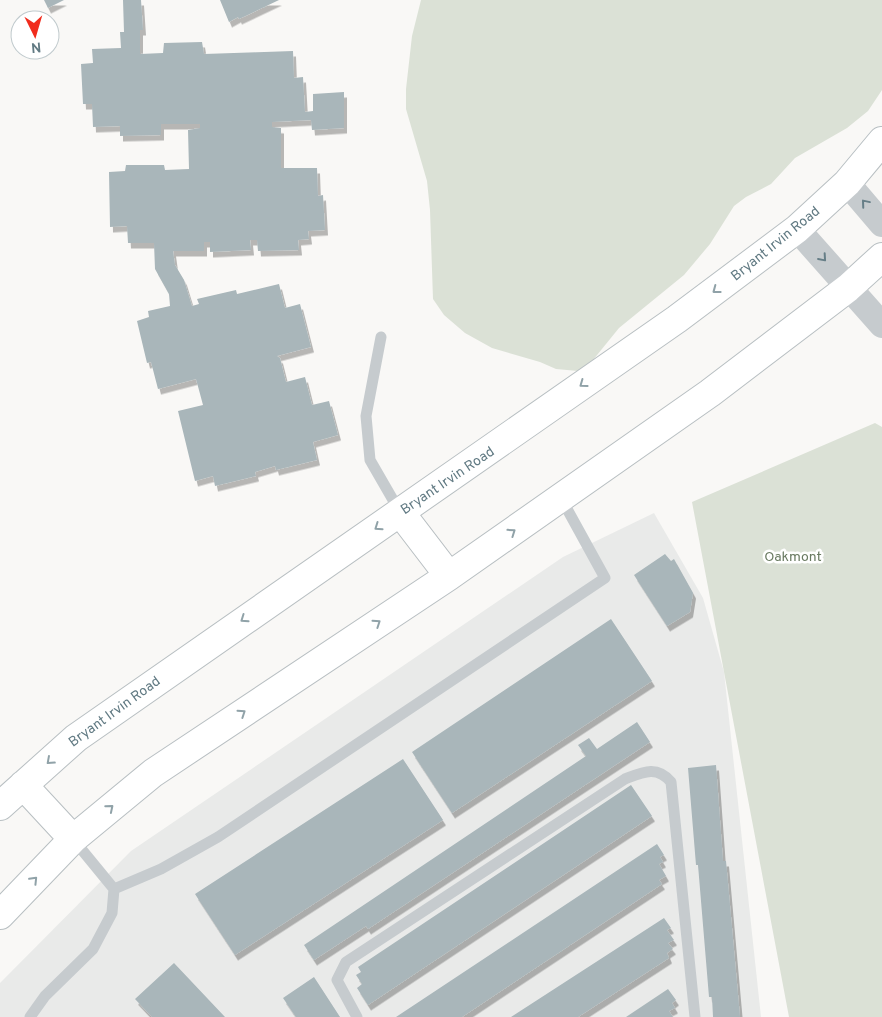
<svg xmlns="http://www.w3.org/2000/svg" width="882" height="1017" viewBox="0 0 882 1017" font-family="Overpass,sans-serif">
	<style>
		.built { fill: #e9eae9 }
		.green { fill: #dbe1d6 }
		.building { fill: #a9b6ba; filter: url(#shadow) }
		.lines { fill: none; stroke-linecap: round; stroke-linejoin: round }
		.secondary-casing { stroke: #b8bfc2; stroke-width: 30 }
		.service { stroke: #c6cbce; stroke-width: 11 }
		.tertiary { stroke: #c6cbce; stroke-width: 26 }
		.secondary { stroke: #fff; stroke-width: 28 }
		.oneway { stroke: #667e87 }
		.oneway2 { stroke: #90a2a8 }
		.labels { text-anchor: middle; stroke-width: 5; stroke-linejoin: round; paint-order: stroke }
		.street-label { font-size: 14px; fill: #617a83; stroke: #fff }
		.park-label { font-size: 14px; fill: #697a61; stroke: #fff }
	</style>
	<defs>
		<filter id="shadow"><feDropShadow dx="3" dy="5.5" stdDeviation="0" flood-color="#0004"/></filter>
	</defs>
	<rect width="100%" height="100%" fill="#f9f8f6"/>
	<path class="built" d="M 654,513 L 703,598 L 724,672 L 761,1017 L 0,1017 L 0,983 L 131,851 L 563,557 Z"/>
	<path class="green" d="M 421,0 L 882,0 L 882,90 L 868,111 L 847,128 L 795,158 L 771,184 L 746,197 L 734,206 L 710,244 L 684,275 L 619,328 L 593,360 L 578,371 L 556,369 L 540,362 L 492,348 L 465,333 L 444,315 L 433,299 L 430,210 L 427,181 L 406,109 L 406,89 L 412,36 Z
		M 875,423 L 882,427 L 882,1017 L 789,1017 L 692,502 Z"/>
	<path class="building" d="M 44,0 L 64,0 L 48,8 Z
		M 123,0 L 141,0 L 143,30 L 140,30 L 140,54 L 163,53 L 164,43 L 202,42 L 204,54 L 293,51 L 294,78 L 303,77 L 305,112 L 313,111 L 313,94 L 344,92 L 344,128 L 312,130 L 311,120 L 272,122 L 272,127 L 281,128 L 281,168 L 317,168 L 318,196 L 323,195 L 325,230 L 308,231 L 309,239 L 298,240 L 299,250 L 258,251 L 257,240 L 250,240 L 251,250 L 210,252 L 210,242 L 204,242 L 204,251 L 173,251 L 175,265 L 184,280 L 192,306 L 199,304 L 197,299 L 236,290 L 237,294 L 279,284 L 285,308 L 300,304 L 311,347 L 277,356 L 280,358 L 286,382 L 305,377 L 312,405 L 329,401 L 338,435 L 313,442 L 317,460 L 276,470 L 275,466 L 255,472 L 256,476 L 215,486 L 213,476 L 195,481 L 178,411 L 203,405 L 196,379 L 158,389 L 151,362 L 147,363 L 137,321 L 149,317 L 148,311 L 170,306 L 169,294 L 155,269 L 154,243 L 128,243 L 127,226 L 110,227 L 109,172 L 125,171 L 126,165 L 164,165 L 165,170 L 189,169 L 188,130 L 200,128 L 200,124 L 161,124 L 161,135 L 120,136 L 120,126 L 93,127 L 92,104 L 83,104 L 81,64 L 93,63 L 92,49 L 121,48 L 120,32 L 124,32 Z
		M 220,0 L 279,0 L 239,19 L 238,17 L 229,22 Z
		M 665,554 L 671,561 L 674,559 L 693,593 L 690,612 L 667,626 L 634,575 Z
		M 611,619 L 652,681 L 452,813 L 412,752 Z
		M 637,722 L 650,742 L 368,929 L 366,926 L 314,960 L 304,945 L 586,756 L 578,745 L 589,738 L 597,749 Z
		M 403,759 L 443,820 L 235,955 L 195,894 Z
		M 716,765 L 723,861 L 726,861 L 740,1017 L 713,1017 L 712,997 L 709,997 L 698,865 L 696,865 L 688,768 Z
		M 631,785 L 652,816 L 368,1005 L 357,988 L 362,984 L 356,975 L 361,972 L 358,967 Z
		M 657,844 L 664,855 L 660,857 L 663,862 L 659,864 L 666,876 L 659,880 L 662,884 L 462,1017 L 396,1017 Z
		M 664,918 L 671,928 L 667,930 L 674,940 L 668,943 L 673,949 L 667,953 L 669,958 L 578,1017 L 511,1017 Z
		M 174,963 L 225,1017 L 152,1017 L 135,999 Z
		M 314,977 L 340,1017 L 296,1017 L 283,998 Z
		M 668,989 L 676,1000 L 672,1003 L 675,1008 L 669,1011 L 673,1017 L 626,1017 Z"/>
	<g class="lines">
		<g class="secondary-casing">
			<path id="secondary" d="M 400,512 L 449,576
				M 23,785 L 73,839
				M 0,806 L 76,738 L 677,319 L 797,229 L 847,183 L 882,141
				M 0,915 L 73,839 L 153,773 L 449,576 L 710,393 L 848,288 L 882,257"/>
		</g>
		<path class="service" d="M 381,337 L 366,416 L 370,460 L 400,512
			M 114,889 L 161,869 L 218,837 L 605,578 L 561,498
			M 30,1017 L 45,996 L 93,949 L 112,913 L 114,889 L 73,839
			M 357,1017 L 337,980 L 346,962 L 625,779 C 643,772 657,765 671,782 L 695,1017"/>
		<path class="tertiary" d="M 847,183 L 882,224
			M 797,229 L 882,325"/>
		<use href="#secondary" class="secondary"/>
	</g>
	<defs><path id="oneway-chevron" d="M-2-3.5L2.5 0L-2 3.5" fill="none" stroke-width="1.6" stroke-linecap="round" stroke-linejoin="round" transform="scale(1.25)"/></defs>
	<g class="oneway">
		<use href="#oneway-chevron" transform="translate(865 203) rotate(-130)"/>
		<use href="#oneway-chevron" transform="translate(823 258) rotate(49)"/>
	</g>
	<g class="oneway2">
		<use href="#oneway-chevron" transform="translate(716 290) rotate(143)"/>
		<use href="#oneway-chevron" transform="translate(583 384) rotate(144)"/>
		<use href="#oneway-chevron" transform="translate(378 527) rotate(145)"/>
		<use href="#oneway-chevron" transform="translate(512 532) rotate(-35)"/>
		<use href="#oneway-chevron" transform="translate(244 619) rotate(145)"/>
		<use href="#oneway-chevron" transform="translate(377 623) rotate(-34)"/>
		<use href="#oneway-chevron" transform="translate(242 713) rotate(-34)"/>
		<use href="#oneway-chevron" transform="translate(50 761) rotate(138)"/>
		<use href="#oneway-chevron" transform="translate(110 808) rotate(-40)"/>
		<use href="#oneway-chevron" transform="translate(34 880) rotate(-46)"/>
	</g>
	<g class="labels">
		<g class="street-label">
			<text transform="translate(775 243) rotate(-39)" y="5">Bryant Irvin Road</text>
			<text transform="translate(447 480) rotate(-34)" y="5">Bryant Irvin Road</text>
			<text transform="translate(114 711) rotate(-36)" y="5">Bryant Irvin Road</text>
		</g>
		<g class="park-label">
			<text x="793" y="561">Oakmont</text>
		</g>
	</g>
	<g transform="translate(35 35) rotate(175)"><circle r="24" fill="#ffffff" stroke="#c0cacd"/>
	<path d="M0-4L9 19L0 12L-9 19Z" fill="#f12c1d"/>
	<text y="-8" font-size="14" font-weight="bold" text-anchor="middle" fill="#617a83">N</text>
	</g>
</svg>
